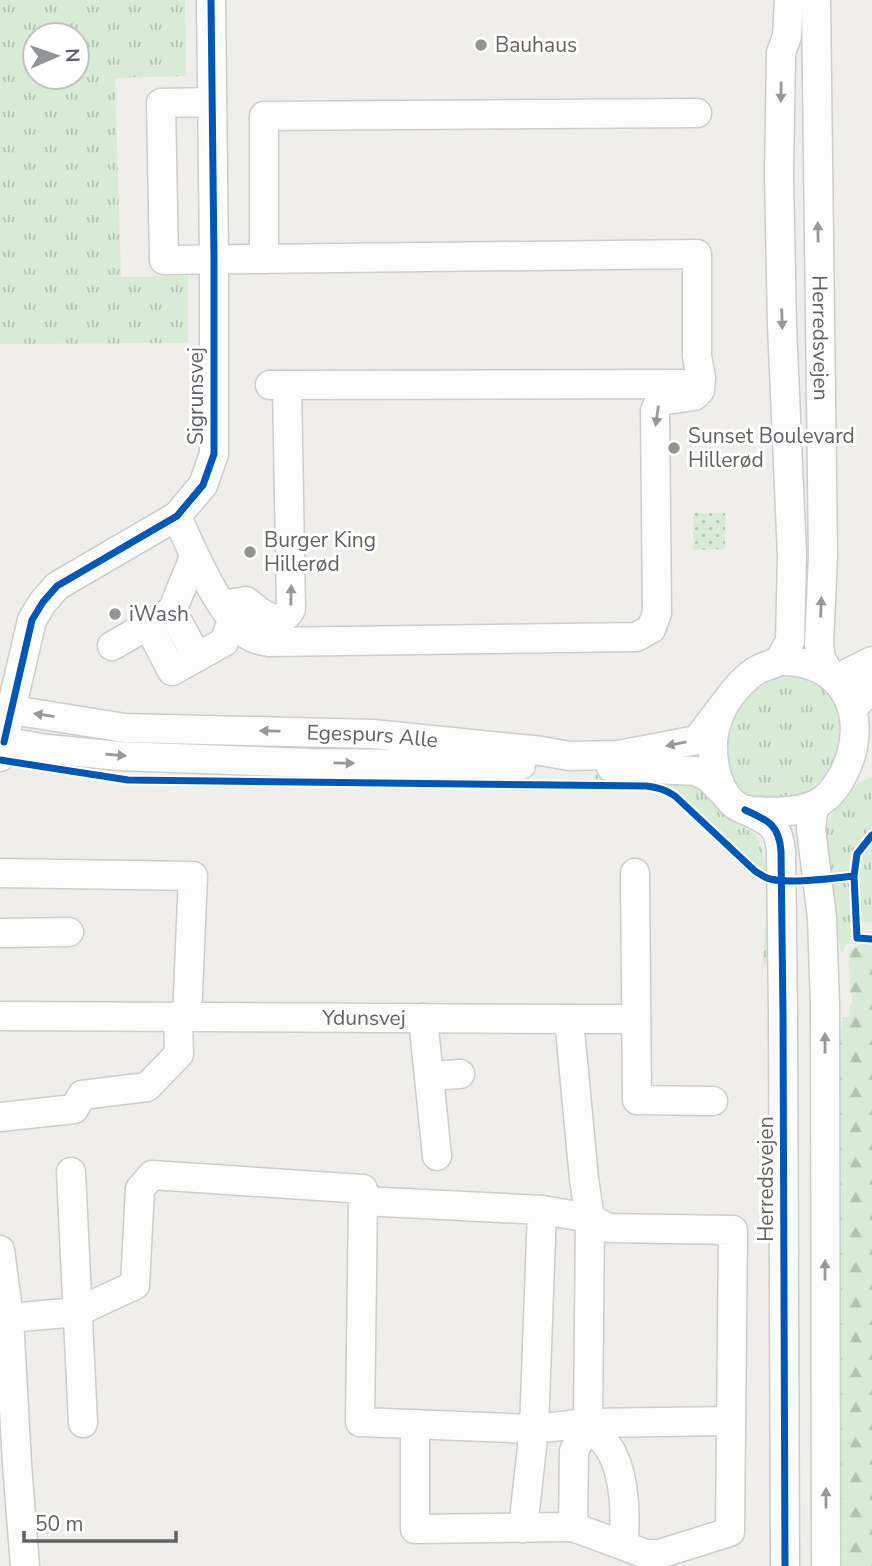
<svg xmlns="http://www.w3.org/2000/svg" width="872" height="1566" viewBox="0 0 872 1566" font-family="'Nunito Sans',sans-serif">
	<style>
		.grass { fill: url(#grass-tufts); fill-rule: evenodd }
		.forest { fill: url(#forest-firs) }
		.park { fill: url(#park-dots) }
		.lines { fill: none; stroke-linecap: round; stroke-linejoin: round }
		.minor-casing { stroke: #cbcccc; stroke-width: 31 }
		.minor { stroke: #fdfcfc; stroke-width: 28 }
		.cycleway-casing { stroke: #fff; stroke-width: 11 }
		.cycleway { stroke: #0057b8; stroke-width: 7 }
		.oneway { fill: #96999c }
		.poi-dot { fill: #919496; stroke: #fff; stroke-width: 2.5 }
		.labels { text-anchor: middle; stroke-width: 6; stroke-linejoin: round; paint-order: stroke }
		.poi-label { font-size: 21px; fill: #5f6368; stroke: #fff; text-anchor: start }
		.street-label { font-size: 21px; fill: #5f6368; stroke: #fff }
	</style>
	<defs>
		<pattern id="grass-tufts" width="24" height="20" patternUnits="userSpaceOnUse" patternTransform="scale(1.75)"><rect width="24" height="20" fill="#d8ebd6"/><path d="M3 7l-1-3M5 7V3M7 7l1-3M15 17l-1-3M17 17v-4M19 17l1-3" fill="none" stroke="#b2c2b1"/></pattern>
		<pattern id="forest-firs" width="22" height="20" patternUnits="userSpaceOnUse" patternTransform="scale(1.75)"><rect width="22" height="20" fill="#d8ebd6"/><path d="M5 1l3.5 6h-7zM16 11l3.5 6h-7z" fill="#b2c2b1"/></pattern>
		<pattern id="park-dots" width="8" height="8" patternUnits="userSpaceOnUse" patternTransform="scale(1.75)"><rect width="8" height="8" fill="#d8ebd6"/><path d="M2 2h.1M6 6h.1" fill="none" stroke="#b2c2b1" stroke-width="1.8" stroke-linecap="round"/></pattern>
	</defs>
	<rect width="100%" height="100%" fill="#efeeea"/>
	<path class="grass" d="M 0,0 L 185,0 L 186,76 L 115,78 L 121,277 L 188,276 L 188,343 L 0,344 ZM 35,35 L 77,35 L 77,77 L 35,77 Z
		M 785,675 C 791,675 800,674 806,677 C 864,699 843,783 792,800 C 788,802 781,805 777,805 C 769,805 759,799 751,797 C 739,793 732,782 730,769 C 728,763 726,755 726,748 C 727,713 752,685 785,675 Z
		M 603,773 L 663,776 L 697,786 L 727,817 L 755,834 L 762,849 L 768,874 L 755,865 L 675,790 L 663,784 L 654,783 L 593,779 L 593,777 L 596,774 Z
		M 872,777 L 872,826 L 857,845 L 853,853 L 850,860 L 850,873 L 831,875 C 826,842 819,828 842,801 C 853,788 856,783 872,777 Z
		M 872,842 L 872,922 L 861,922 L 859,884 L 861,858 Z
		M 832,883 L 850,883 L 853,940 L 845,946 L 843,951 L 841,952 L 835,921 Z
		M 766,884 L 769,884 L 769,955 L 762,971 L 766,925 Z"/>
	<path class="forest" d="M 862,943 L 872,944 L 872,1566 L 842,1566 L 837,1058 L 843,1017 L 849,1017 L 850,1005 L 852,1005 L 852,994 L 850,993 L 849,952 Z"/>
	<path class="park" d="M 693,513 L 725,513 L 725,549 L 693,550 Z"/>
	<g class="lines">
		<g class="minor-casing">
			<g id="minor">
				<path id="s1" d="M 816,0 L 823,556 L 819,645 L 821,658 L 829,673"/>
				<path d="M 264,259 L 264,116 L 697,113"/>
				<path d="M 270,385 L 682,384"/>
				<path d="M 177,516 C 190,547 223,623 253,638 C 257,640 264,641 269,642 L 636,637 L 651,629 L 657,613 L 655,411 L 659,402 L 666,400 L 694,396 L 700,390 L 701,377 L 697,356 L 697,254 L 164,260 L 161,103 L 212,102"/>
				<path d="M 223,605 L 246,601 C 258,611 280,631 291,609 L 287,385"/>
				<path d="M 172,611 L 197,657 L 224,642 L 232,621"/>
				<path d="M 148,625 L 172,671 L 197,657"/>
				<path d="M 112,646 L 172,611 L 194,557"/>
				<path d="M 779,661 L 790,641 L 792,556 L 782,325 L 779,175 L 781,53 L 787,36 L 789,0"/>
				<path d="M 779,661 C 846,659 872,718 843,775 C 837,786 827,800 814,805 C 796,813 771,812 751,811 C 723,808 713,772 713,748 C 712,734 718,715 726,702 C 733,691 747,675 759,669 C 766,666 773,664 779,661 Z"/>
				<path d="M 836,679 L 872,661"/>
				<path d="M 854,707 L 872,688"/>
				<path id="s2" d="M 0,708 L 125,728 L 373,734 L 542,751 L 569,756 L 618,755 L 697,740 L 725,703"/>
				<path d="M 0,741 L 48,749 L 120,756 L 310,763 L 521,765"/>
				<path d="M 0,757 L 32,620 L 43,602 L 57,586 L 177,516 L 203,485 L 214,454 L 214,259 L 211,0"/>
				<path d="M 611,767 L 696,771 L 709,778 L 723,792"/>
				<path d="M 814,806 L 811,829 L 822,918 L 825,1005 L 826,1566"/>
				<path d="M 745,810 C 767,820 779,824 781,851 L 783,1016 L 785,1566"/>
				<path d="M 0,873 L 193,876 L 187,1017"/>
				<path d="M 635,873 L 637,1100 L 713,1101"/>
				<path d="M 0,933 L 69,932"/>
				<path id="s3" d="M 0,1016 L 569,1019 L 584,1179 L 590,1218 L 588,1423 L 574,1451 L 573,1527 L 646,1554 L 659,1554 L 730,1532 L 733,1230 L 608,1228 L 590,1218 L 542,1210"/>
				<path d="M 423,1018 L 437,1156"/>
				<path d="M 569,1019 L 636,1019"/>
				<path d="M 429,1076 L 460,1074"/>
				<path d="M 0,1117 L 74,1109 L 82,1095 L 147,1087 L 179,1054 L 178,1017"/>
				<path d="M 71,1172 L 83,1423"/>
				<path d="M 0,1250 L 9,1318 L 17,1464 L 25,1566"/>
				<path d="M 9,1318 L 77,1312 L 135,1285 L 140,1189 L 152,1175 L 363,1189 L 363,1201 L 360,1422 L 534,1429 L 542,1210 L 363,1201"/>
				<path d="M 588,1423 C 596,1432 606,1442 612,1453 C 626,1481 625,1515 624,1545"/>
				<path d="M 415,1424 L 415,1529 L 573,1527"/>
				<path d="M 523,1528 L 534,1429 L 588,1423 L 731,1421"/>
			</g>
		</g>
		<use href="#minor" class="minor"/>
		<g class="cycleway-casing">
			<path id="cycleway" d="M 4,742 L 32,620 L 43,602 L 57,586 L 177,516 L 203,485 L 214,454 L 214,259 L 211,0
				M 0,760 L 128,780 L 646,786 C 657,787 665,789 675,796 L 755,871 C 760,874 765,878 770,879 C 791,884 832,878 854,876
				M 745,810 C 767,820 779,824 781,851 L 783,1016 L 785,1566
				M 872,835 L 857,854 L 854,876 L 857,938 L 872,939"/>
		</g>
		<use href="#cycleway" class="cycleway"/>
	</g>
	<defs><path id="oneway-solid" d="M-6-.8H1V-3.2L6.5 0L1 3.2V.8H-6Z" transform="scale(1.75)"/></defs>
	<g class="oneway">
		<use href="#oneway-solid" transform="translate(781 92) rotate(91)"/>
		<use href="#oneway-solid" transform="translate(818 232) rotate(-91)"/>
		<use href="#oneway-solid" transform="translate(782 319) rotate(88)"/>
		<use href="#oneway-solid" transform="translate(657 416) rotate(98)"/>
		<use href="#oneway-solid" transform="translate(291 595) rotate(-89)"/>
		<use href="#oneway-solid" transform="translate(821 607) rotate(-88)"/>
		<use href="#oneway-solid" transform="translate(44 715) rotate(-171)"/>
		<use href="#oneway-solid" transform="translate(270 731) rotate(-179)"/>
		<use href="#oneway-solid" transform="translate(676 744) rotate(169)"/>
		<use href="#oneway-solid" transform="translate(116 755) rotate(5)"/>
		<use href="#oneway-solid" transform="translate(344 763) rotate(1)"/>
		<use href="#oneway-solid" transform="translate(825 1043) rotate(-90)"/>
		<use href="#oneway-solid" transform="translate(825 1270) rotate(-90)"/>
		<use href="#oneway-solid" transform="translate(826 1498) rotate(-90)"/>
	</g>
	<g class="poi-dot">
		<circle cx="481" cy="45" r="7"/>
		<circle cx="674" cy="448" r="7"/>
		<circle cx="250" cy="552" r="7"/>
		<circle cx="115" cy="614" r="7"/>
	</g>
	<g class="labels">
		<g class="poi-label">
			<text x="495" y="52">Bauhaus</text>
			<text x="688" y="443">Sunset Boulevard<tspan x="688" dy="24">Hillerød</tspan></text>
			<text x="264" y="547">Burger King<tspan x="264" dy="24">Hillerød</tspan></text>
			<text x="129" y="621">iWash</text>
		</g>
		<g class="street-label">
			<text dy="7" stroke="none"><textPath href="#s1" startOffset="338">Herredsvejen</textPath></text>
			<text transform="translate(196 396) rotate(-90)" y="7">Sigrunsvej</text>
			<text dy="7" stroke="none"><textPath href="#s2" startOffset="374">Egespurs Alle</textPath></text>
			<text dy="7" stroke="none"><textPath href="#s3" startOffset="364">Ydunsvej</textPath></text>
			<text transform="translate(766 1179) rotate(-90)" y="7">Herredsvejen</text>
		</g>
	</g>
	<g transform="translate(56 56) rotate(88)"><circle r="33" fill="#ffffff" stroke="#bfc1c3" stroke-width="2"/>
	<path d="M0-5L12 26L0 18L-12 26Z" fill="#919496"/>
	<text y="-10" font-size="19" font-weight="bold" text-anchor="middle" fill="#5f6368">N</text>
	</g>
	<path d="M24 1531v10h152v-10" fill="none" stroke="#5f6368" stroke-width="3.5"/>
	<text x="35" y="1531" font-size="21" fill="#5f6368" stroke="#ffffff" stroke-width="5" paint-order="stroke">50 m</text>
</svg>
